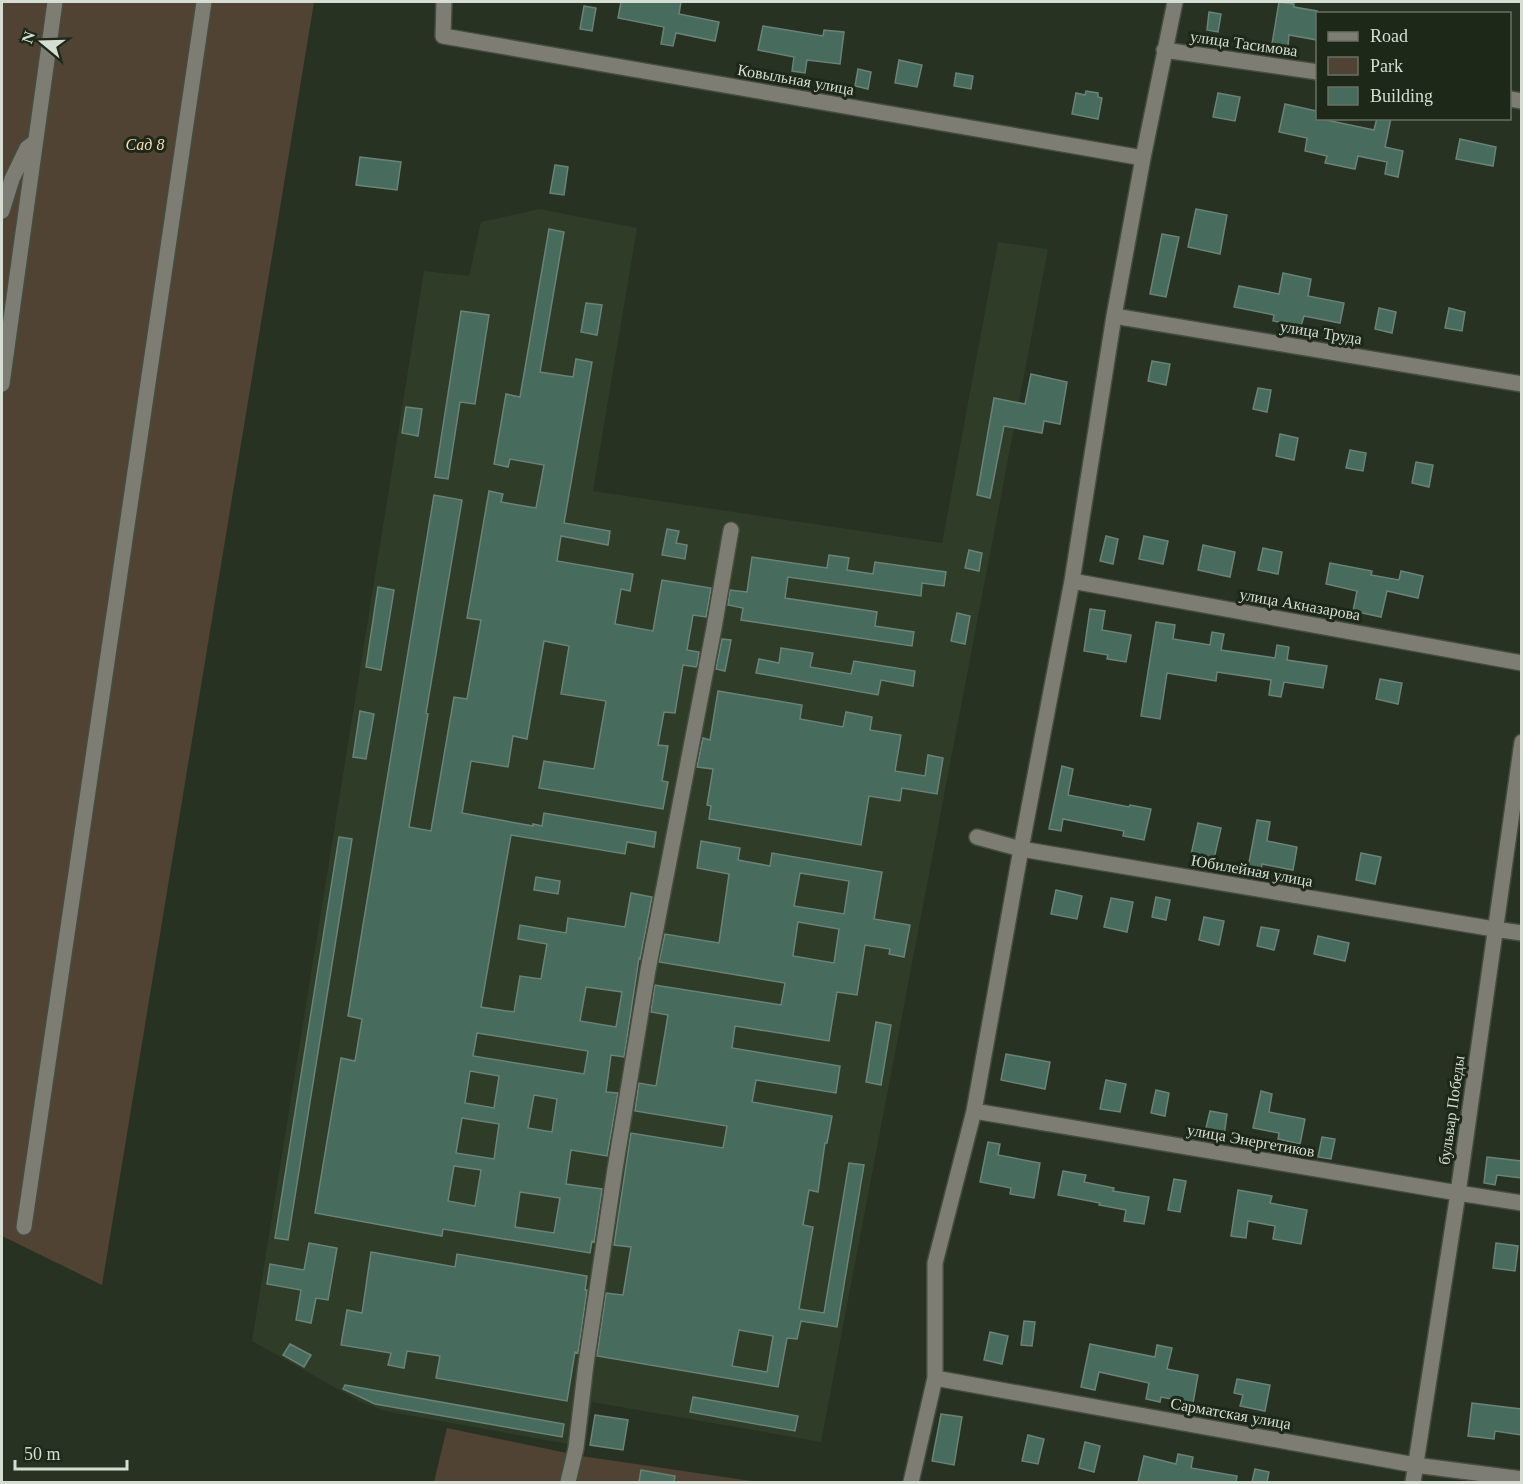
<svg xmlns="http://www.w3.org/2000/svg" width="1523" height="1484" viewBox="0 0 1523 1484" font-family="Georgia,serif">
	<style>
		.built { fill: #2e3c28 }
		.green { fill: #514334 }
		.building { fill: #476c5d; stroke: #6b8278; stroke-width: 1.5; fill-rule: evenodd }
		.lines { fill: none; stroke-linecap: round; stroke-linejoin: round }
		.minor-casing { stroke: #444d3e; stroke-width: 18 }
		.minor { stroke: #7d7d73; stroke-width: 15 }
		.labels { text-anchor: middle; stroke-width: 6; stroke-linejoin: round; paint-order: stroke }
		.street-label { font-size: 16px; fill: #d6ddd3; stroke: #1e2819 }
		.park-label { font-size: 16px; font-style: italic; fill: #ffddb7; stroke: #1e2819 }
	</style>
	<rect width="100%" height="100%" fill="#283222"/>
	<path class="built" d="M 539,209 L 637,228 L 593,491 L 942,543 L 998,242 L 1048,249 L 821,1442 L 592,1402 L 584,1447 L 385,1411 L 359,1401 L 252,1341 L 424,271 L 469,276 L 481,222 Z"/>
	<path class="green" d="M 2,2 L 314,2 L 102,1285 L 2,1236 Z
		M 447,1428 L 581,1456 L 758,1482 L 434,1482 Z"/>
	<path class="building" d="M 621,2 L 681,2 L 679,14 L 719,22 L 715,41 L 676,33 L 673,46 L 661,44 L 664,27 L 618,18 Z
		M 1279,2 L 1294,4 L 1294,7 L 1317,11 L 1317,40 L 1289,35 L 1288,46 L 1272,44 Z
		M 584,6 L 596,8 L 592,31 L 580,29 Z
		M 1209,12 L 1221,14 L 1218,32 L 1207,30 Z
		M 763,26 L 823,36 L 824,30 L 844,32 L 840,64 L 807,60 L 805,73 L 792,71 L 794,57 L 758,50 Z
		M 899,60 L 922,65 L 917,87 L 895,83 Z
		M 858,69 L 871,72 L 868,89 L 855,86 Z
		M 956,73 L 973,76 L 971,89 L 954,86 Z
		M 1086,91 L 1098,93 L 1098,97 L 1102,98 L 1098,119 L 1072,114 L 1076,93 L 1085,95 Z
		M 1218,93 L 1240,97 L 1235,121 L 1213,117 Z
		M 1285,104 L 1317,111 L 1317,118 L 1326,118 L 1326,120 L 1374,130 L 1377,118 L 1391,118 L 1385,147 L 1403,151 L 1398,177 L 1385,174 L 1387,162 L 1358,156 L 1355,169 L 1325,163 L 1327,156 L 1305,151 L 1307,138 L 1279,132 Z
		M 1460,139 L 1496,147 L 1493,166 L 1456,159 Z
		M 360,157 L 401,162 L 397,190 L 356,185 Z
		M 555,165 L 568,167 L 564,195 L 550,193 Z
		M 1196,209 L 1227,215 L 1220,254 L 1188,247 Z
		M 549,229 L 564,232 L 540,372 L 573,377 L 576,359 L 592,362 L 564,523 L 610,531 L 608,545 L 561,536 L 557,561 L 633,574 L 630,591 L 621,589 L 615,624 L 653,631 L 662,580 L 711,588 L 706,617 L 693,615 L 687,650 L 699,652 L 697,665 L 696,667 L 683,665 L 675,713 L 664,712 L 658,745 L 668,746 L 662,781 L 668,782 L 663,809 L 539,788 L 544,761 L 594,769 L 606,701 L 561,694 L 569,646 L 544,641 L 527,739 L 513,736 L 508,767 L 471,761 L 462,813 L 533,826 L 533,824 L 542,826 L 544,813 L 656,832 L 654,847 L 627,842 L 625,854 L 511,835 L 481,1007 L 514,1012 L 520,976 L 541,979 L 547,944 L 518,939 L 520,925 L 566,933 L 568,918 L 625,927 L 631,893 L 652,897 L 640,959 L 639,958 L 624,1057 L 611,1055 L 606,1092 L 618,1093 L 607,1156 L 571,1150 L 566,1184 L 602,1189 L 594,1242 L 592,1241 L 590,1253 L 443,1229 L 442,1236 L 315,1213 L 341,1058 L 355,1061 L 362,1019 L 348,1016 L 434,495 L 462,500 L 426,713 L 428,714 L 409,827 L 431,831 L 454,697 L 467,699 L 481,620 L 467,618 L 489,491 L 503,494 L 501,502 L 536,508 L 544,465 L 510,459 L 508,467 L 494,464 L 506,394 L 520,397 ZM 586,987 L 622,992 L 616,1027 L 580,1021 ZM 477,1033 L 588,1051 L 584,1074 L 473,1056 ZM 470,1071 L 499,1076 L 494,1108 L 465,1103 ZM 534,1095 L 557,1099 L 552,1132 L 528,1128 ZM 462,1118 L 499,1124 L 494,1159 L 456,1153 ZM 454,1166 L 481,1170 L 475,1206 L 448,1201 ZM 520,1192 L 560,1198 L 554,1233 L 515,1227 Z
		M 1162,234 L 1179,237 L 1166,297 L 1150,294 Z
		M 1283,273 L 1311,279 L 1308,296 L 1344,303 L 1340,323 L 1304,316 L 1301,326 L 1273,321 L 1274,315 L 1234,307 L 1239,286 L 1279,294 Z
		M 586,303 L 602,305 L 597,335 L 581,332 Z
		M 1379,308 L 1396,312 L 1392,333 L 1375,329 Z
		M 1449,308 L 1465,312 L 1462,331 L 1445,328 Z
		M 461,311 L 489,315 L 475,404 L 460,402 L 448,479 L 435,477 Z
		M 1152,361 L 1170,364 L 1166,385 L 1148,381 Z
		M 1031,374 L 1067,382 L 1060,424 L 1044,421 L 1042,433 L 1004,426 L 990,498 L 977,495 L 994,398 L 1025,404 Z
		M 1258,388 L 1271,390 L 1267,412 L 1253,409 Z
		M 406,407 L 422,409 L 418,436 L 402,433 Z
		M 1280,434 L 1298,438 L 1294,460 L 1276,456 Z
		M 1350,450 L 1366,453 L 1363,471 L 1346,468 Z
		M 1416,462 L 1433,465 L 1429,487 L 1412,483 Z
		M 667,529 L 679,531 L 676,543 L 687,545 L 685,559 L 662,555 Z
		M 1106,536 L 1118,539 L 1113,564 L 1100,561 Z
		M 1144,536 L 1168,541 L 1163,564 L 1139,559 Z
		M 1203,545 L 1235,552 L 1230,577 L 1198,570 Z
		M 1263,548 L 1282,552 L 1278,574 L 1258,570 Z
		M 969,550 L 982,553 L 979,571 L 965,568 Z
		M 829,555 L 849,558 L 847,570 L 873,574 L 875,562 L 946,572 L 944,586 L 922,583 L 921,596 L 788,577 L 785,598 L 877,612 L 875,626 L 914,632 L 912,646 L 741,620 L 743,608 L 728,605 L 730,590 L 747,592 L 752,557 L 827,568 Z
		M 1330,563 L 1372,571 L 1371,575 L 1399,580 L 1401,571 L 1423,576 L 1418,598 L 1387,591 L 1381,617 L 1353,611 L 1357,591 L 1326,584 Z
		M 378,587 L 394,590 L 381,670 L 366,667 Z
		M 1090,609 L 1105,611 L 1102,630 L 1131,635 L 1126,662 L 1107,659 L 1108,655 L 1084,651 Z
		M 957,613 L 970,616 L 965,644 L 951,641 Z
		M 1156,622 L 1175,625 L 1173,639 L 1210,645 L 1212,632 L 1224,634 L 1221,650 L 1275,658 L 1277,645 L 1289,647 L 1287,660 L 1327,666 L 1323,688 L 1284,682 L 1281,697 L 1269,695 L 1271,680 L 1217,672 L 1216,681 L 1167,673 L 1160,719 L 1141,716 Z
		M 722,639 L 731,640 L 725,671 L 716,669 Z
		M 781,648 L 813,653 L 810,667 L 851,674 L 854,661 L 915,671 L 913,686 L 881,680 L 878,695 L 756,673 L 759,659 L 779,663 Z
		M 1380,679 L 1402,683 L 1398,704 L 1376,699 Z
		M 718,691 L 802,705 L 800,719 L 843,727 L 846,712 L 872,717 L 870,730 L 901,735 L 895,771 L 925,776 L 928,755 L 943,758 L 937,794 L 902,788 L 900,801 L 869,796 L 861,845 L 709,819 L 711,806 L 707,805 L 713,769 L 697,767 L 703,738 L 710,740 Z
		M 360,711 L 374,714 L 366,759 L 353,757 Z
		M 1062,766 L 1073,769 L 1068,795 L 1129,807 L 1130,805 L 1151,809 L 1144,840 L 1123,836 L 1124,831 L 1063,819 L 1061,831 L 1049,829 Z
		M 1257,820 L 1270,822 L 1267,841 L 1297,847 L 1293,870 L 1262,864 L 1261,871 L 1248,868 Z
		M 1198,823 L 1221,828 L 1214,859 L 1191,855 Z
		M 339,837 L 352,839 L 288,1240 L 275,1238 Z
		M 701,841 L 740,848 L 738,860 L 770,866 L 772,853 L 882,872 L 874,919 L 910,925 L 904,957 L 889,954 L 890,949 L 865,945 L 857,995 L 837,992 L 829,1041 L 735,1026 L 732,1048 L 840,1066 L 836,1093 L 756,1080 L 752,1102 L 832,1116 L 827,1143 L 825,1143 L 818,1192 L 809,1190 L 803,1225 L 813,1227 L 799,1309 L 824,1313 L 849,1163 L 864,1165 L 837,1327 L 801,1321 L 797,1339 L 787,1338 L 778,1387 L 597,1356 L 606,1293 L 623,1295 L 631,1247 L 614,1245 L 631,1133 L 723,1148 L 727,1126 L 635,1111 L 639,1083 L 656,1086 L 668,1015 L 651,1012 L 655,985 L 781,1005 L 785,983 L 659,962 L 665,934 L 719,943 L 729,874 L 697,868 ZM 800,873 L 849,881 L 844,914 L 794,906 ZM 798,922 L 839,929 L 834,963 L 793,956 ZM 739,1330 L 773,1336 L 767,1372 L 732,1366 Z
		M 1361,853 L 1381,857 L 1375,884 L 1356,880 Z
		M 536,877 L 560,881 L 558,894 L 534,890 Z
		M 1056,890 L 1082,896 L 1077,919 L 1051,914 Z
		M 1156,897 L 1170,900 L 1166,920 L 1152,917 Z
		M 1111,898 L 1133,902 L 1127,932 L 1104,927 Z
		M 1204,917 L 1224,921 L 1219,945 L 1199,940 Z
		M 1261,927 L 1279,930 L 1274,950 L 1257,946 Z
		M 1318,936 L 1349,943 L 1345,961 L 1314,954 Z
		M 876,1022 L 891,1025 L 881,1085 L 866,1082 Z
		M 1006,1054 L 1050,1062 L 1045,1089 L 1001,1080 Z
		M 1106,1080 L 1126,1084 L 1120,1112 L 1100,1109 Z
		M 1156,1090 L 1169,1093 L 1165,1116 L 1151,1113 Z
		M 1261,1091 L 1272,1094 L 1269,1112 L 1305,1119 L 1300,1144 L 1278,1139 L 1279,1133 L 1253,1128 Z
		M 1210,1111 L 1227,1114 L 1224,1136 L 1205,1132 Z
		M 1322,1137 L 1335,1139 L 1331,1159 L 1318,1157 Z
		M 988,1142 L 1000,1144 L 998,1155 L 1040,1163 L 1034,1198 L 1010,1194 L 1011,1188 L 980,1182 Z
		M 1487,1157 L 1521,1161 L 1521,1178 L 1497,1175 L 1495,1185 L 1484,1183 Z
		M 1063,1171 L 1086,1175 L 1084,1182 L 1114,1188 L 1113,1191 L 1149,1197 L 1144,1224 L 1124,1221 L 1126,1210 L 1099,1205 L 1100,1203 L 1058,1195 Z
		M 1174,1179 L 1186,1181 L 1180,1212 L 1168,1210 Z
		M 1238,1190 L 1272,1196 L 1270,1203 L 1307,1210 L 1301,1244 L 1273,1239 L 1275,1226 L 1248,1221 L 1246,1238 L 1231,1236 Z
		M 309,1243 L 337,1248 L 328,1300 L 316,1298 L 311,1323 L 296,1320 L 301,1290 L 267,1284 L 270,1264 L 304,1270 Z
		M 1496,1243 L 1518,1246 L 1515,1271 L 1493,1268 Z
		M 371,1252 L 455,1267 L 457,1254 L 587,1276 L 585,1290 L 587,1290 L 578,1353 L 575,1352 L 567,1401 L 436,1378 L 440,1356 L 407,1351 L 404,1368 L 388,1365 L 391,1353 L 341,1345 L 347,1310 L 362,1313 Z
		M 1024,1321 L 1035,1322 L 1032,1346 L 1021,1345 Z
		M 990,1332 L 1008,1336 L 1002,1364 L 984,1360 Z
		M 290,1344 L 311,1355 L 304,1367 L 283,1355 Z
		M 1090,1344 L 1155,1357 L 1157,1345 L 1172,1348 L 1167,1369 L 1198,1375 L 1193,1403 L 1161,1397 L 1160,1402 L 1146,1399 L 1149,1383 L 1099,1372 L 1095,1390 L 1081,1387 Z
		M 1237,1379 L 1270,1385 L 1265,1411 L 1240,1406 L 1243,1395 L 1234,1393 Z
		M 345,1385 L 564,1424 L 562,1437 L 375,1404 L 343,1389 Z
		M 693,1397 L 798,1416 L 795,1431 L 690,1412 Z
		M 1472,1403 L 1521,1409 L 1521,1435 L 1495,1431 L 1494,1439 L 1468,1436 Z
		M 941,1414 L 962,1417 L 954,1465 L 932,1461 Z
		M 595,1415 L 628,1420 L 623,1450 L 590,1445 Z
		M 1028,1435 L 1044,1439 L 1038,1464 L 1022,1461 Z
		M 1085,1442 L 1100,1446 L 1094,1472 L 1079,1468 Z
		M 1178,1454 L 1193,1457 L 1191,1468 L 1237,1476 L 1236,1482 L 1138,1482 L 1144,1456 L 1176,1464 Z
		M 1255,1469 L 1269,1472 L 1267,1482 L 1252,1482 Z
		M 641,1470 L 675,1476 L 674,1482 L 639,1482 Z"/>
	<g class="lines">
		<g class="minor-casing">
			<path id="minor" d="M 444,2 L 443,36 L 1143,158
				M 1164,50 L 1318,72
				M 1510,99 L 1522,101
				M 2,211 L 12,179 L 27,148 L 35,142
				M 1114,316 L 1522,384
				M 2,384 L 55,2
				M 1072,581 L 1522,663
				M 977,837 L 1021,849 L 1494,929 L 1522,933
				M 974,1111 L 1458,1193 L 1522,1203
				M 24,1227 L 204,2
				M 935,1378 L 1415,1465 L 1522,1479
				M 568,1482 L 576,1448 L 586,1364 L 615,1169 L 648,970 L 714,628 L 731,530
				M 911,1482 L 935,1378 L 935,1263 L 974,1111 L 1021,849 L 1072,581 L 1114,316 L 1143,158 L 1175,2
				M 1413,1482 L 1458,1193 L 1522,742"/>
		</g>
		<use href="#minor" class="minor"/>
	</g>
	<g class="labels">
		<g class="street-label">
			<text transform="translate(1244 43) rotate(8)" y="6">улица Тасимова</text>
			<text transform="translate(796 79) rotate(10)" y="6">Ковыльная улица</text>
			<text transform="translate(1321 332) rotate(9)" y="6">улица Труда</text>
			<text transform="translate(1300 604) rotate(10)" y="6">улица Акназарова</text>
			<text transform="translate(1252 870) rotate(10)" y="6">Юбилейная улица</text>
			<text transform="translate(1451 1110) rotate(-82)" y="6">бульвар Победы</text>
			<text transform="translate(1251 1140) rotate(10)" y="6">улица Энергетиков</text>
			<text transform="translate(1231 1413) rotate(10)" y="6">Сарматская улица</text>
		</g>
		<g class="park-label">
			<text x="145" y="150">Сад 8</text>
		</g>
	</g>
	<rect width="1523" height="1484" fill="none" stroke="#d6ddd3" stroke-width="6"/>
	<rect x="1316" y="12" width="195" height="108" fill="#1e2819" stroke="#687063" stroke-width="1.5"/>
	<rect x="1328" y="32" width="30" height="9" fill="#7d7d73" stroke="#687063" stroke-width="1.5"/>
	<text x="1370" y="42" font-size="18" fill="#d6ddd3">Road</text>
	<rect x="1328" y="57" width="30" height="18" fill="#514334" stroke="#687063" stroke-width="1.5"/>
	<text x="1370" y="72" font-size="18" fill="#d6ddd3">Park</text>
	<rect x="1328" y="87" width="30" height="18" fill="#476c5d" stroke="#687063" stroke-width="1.5"/>
	<text x="1370" y="102" font-size="18" fill="#d6ddd3">Building</text>
	<g transform="translate(42 42) rotate(289)" stroke="#1e2819" stroke-width="4.5" paint-order="stroke">
	<path d="M0-4.5L10 22L0 15L-10 22Z" fill="#d6ddd3"/>
	<text y="-9" font-size="16" font-weight="bold" text-anchor="middle" fill="#d6ddd3">N</text>
	</g>
	<path d="M15 1460v9h112v-9" fill="none" stroke="#d6ddd3" stroke-width="3"/>
	<text x="24" y="1460" font-size="18" fill="#d6ddd3" stroke="#1e2819" stroke-width="4.5" paint-order="stroke">50 m</text>
</svg>
